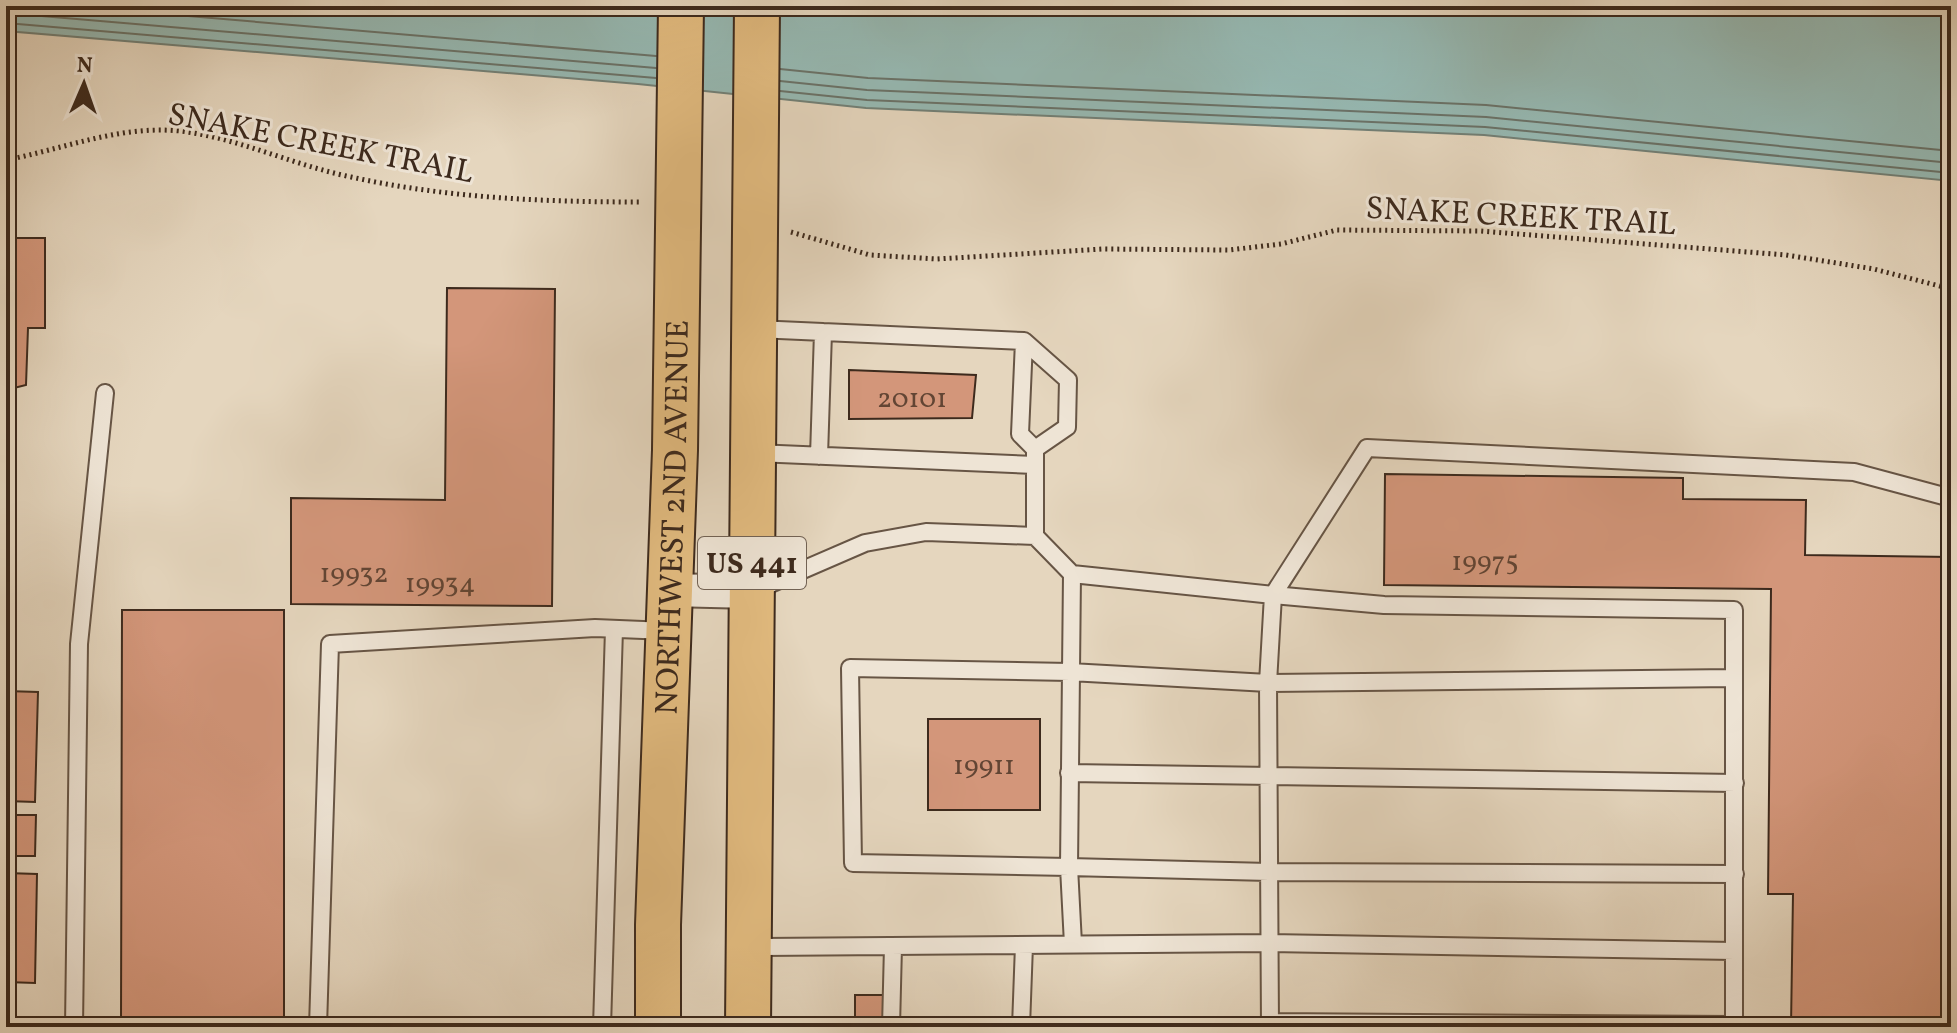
<svg xmlns="http://www.w3.org/2000/svg" width="1957" height="1033" viewBox="0 0 1957 1033" font-family="Vollkorn,serif">
	<style>
		.water { fill: #96b9b3; stroke: #728077; stroke-width: 2 }
		.lines { fill: none; stroke-linecap: round; stroke-linejoin: round }
		.shore { stroke: #6a7268; stroke-width: 2 }
		.building { fill: #d3967a; stroke: #3d2a1d; stroke-width: 2 }
		.lane-casing { stroke: #675545; stroke-width: 20 }
		.street-casing { stroke: #675545; stroke-width: 36 }
		.primary-casing { stroke: #3d2a1d; stroke-width: 48 }
		.path { stroke: #3d2a1d; stroke-width: 5; stroke-dasharray: 2 4; stroke-linecap: butt }
		.lane { stroke: #eee4d5; stroke-width: 16 }
		.street { stroke: #eee4d5; stroke-width: 32 }
		.primary { stroke: #e2bb7f; stroke-width: 44 }
		.labels { text-anchor: middle; stroke-width: 6; stroke-linejoin: round; paint-order: stroke }
		.number-label { font-size: 28px; fill: #624534 }
		.shield { fill: #eee4d5; stroke: #726254; stroke-width: 2 }
		.shield-label { font-size: 30px; font-weight: bold; fill: #3d2a1d }
		.street-label { font-size: 32px; fill: #3d2a1d; stroke: #eee4d5 }
	</style>
	<rect width="100%" height="100%" fill="#e5d6be"/>
	<filter id="stains"><feTurbulence type="fractalNoise" baseFrequency=".0025" numOctaves="4"/><feColorMatrix values="0 0 0 0 .2 0 0 0 0 .09 0 0 0 0 .02 0 0 0 .5 -.17"/></filter>
	<radialGradient id="worn" r=".72"><stop offset=".6" stop-color="#630" stop-opacity="0"/><stop offset="1" stop-color="#630" stop-opacity=".3"/></radialGradient>
	<path class="water" d="M 6,6 L 1951,6 L 1951,181 L 1484,135 L 866,108 L 638,84 L 6,31 Z"/>
	<g class="lines">
		<path class="shore" d="M 70,6 L 656,56
			M 6,13 L 656,68
			M 6,23 L 656,78
			M 780,69 L 868,78 L 1486,105 L 1951,151
			M 780,81 L 867,90 L 1486,117 L 1951,163
			M 780,91 L 867,100 L 1485,127 L 1951,173"/>
	</g>
	<path class="building" d="M 6,238 L 45,238 L 45,328 L 28,328 L 26,385 L 6,390 Z
		M 447,288 L 555,289 L 552,606 L 291,604 L 291,498 L 445,500 Z
		M 849,370 L 976,375 L 972,418 L 849,419 Z
		M 1385,474 L 1683,478 L 1683,499 L 1806,500 L 1805,555 L 1951,557 L 1951,1027 L 1791,1027 L 1793,894 L 1768,894 L 1771,589 L 1384,585 Z
		M 122,610 L 284,610 L 284,1027 L 121,1027 Z
		M 6,691 L 38,692 L 35,802 L 6,801 Z
		M 928,719 L 1040,719 L 1040,810 L 928,810 Z
		M 6,815 L 36,815 L 35,856 L 6,856 Z
		M 6,873 L 37,874 L 35,983 L 6,982 Z
		M 855,995 L 890,995 L 890,1027 L 855,1027 Z"/>
	<g class="lines">
		<g class="lane-casing">
			<path id="lane" d="M 755,329 L 1024,341 L 1068,380 L 1067,427 L 1035,449
				M 1024,341 L 1020,434 L 1035,449 L 1035,536
				M 755,453 L 1035,465
				M 819,456 L 823,332
				M 1072,574 L 1069,867 L 1269,872 L 1735,874
				M 754,591 L 865,543 L 926,532 L 1035,536 L 1072,574 L 1273,595 L 1268,683 L 1270,1027
				M 1069,773 L 1735,783
				M 1073,944 L 1069,867 L 853,863 L 850,668 L 1070,672 L 1268,683 L 1734,678
				M 752,947 L 1270,943 L 1734,951
				M 1270,1022 L 1734,1025
				M 74,1027 L 79,644 L 105,393
				M 318,1027 L 330,644 L 595,628 L 667,631
				M 602,1027 L 614,629
				M 891,1027 L 893,946
				M 1021,1027 L 1024,945
				M 1734,1027 L 1734,610 L 1384,605 L 1273,595 L 1367,448 L 1854,472 L 1951,498"/>
		</g>
		<g class="street-casing">
			<path id="street" d="M 670,590 L 752,592"/>
		</g>
		<g class="primary-casing">
			<g id="primary">
				<path id="s1" d="M 658,1027 L 658,925 L 675,450 L 681,6"/>
				<path d="M 748,1027 L 757,6"/>
			</g>
		</g>
		<path class="path" d="M 6,160 C 64,149 119,125 180,131 C 238,138 293,165 351,177 C 447,198 543,202 642,202
			M 791,232 L 870,255 L 937,259 L 1103,249 L 1229,250 L 1281,244 L 1337,230 L 1480,231 L 1786,255 L 1874,269 L 1951,289"/>
		<use href="#lane" class="lane"/>
		<use href="#street" class="street"/>
		<use href="#primary" class="primary"/>
	</g>
	<g class="labels">
		<g class="number-label">
			<text x="912" y="407">20101</text>
			<text x="1485" y="570">19975</text>
			<text x="354" y="582">19932</text>
			<text x="440" y="592">19934</text>
			<text x="984" y="774">19911</text>
		</g>
		<rect class="shield" x="698" y="537" width="108" height="52" rx="6"/>
		<g class="shield-label">
			<text x="752" y="573">US 441</text>
		</g>
		<g class="street-label">
			<text transform="translate(321 142) rotate(11)" y="11">SNAKE CREEK TRAIL</text>
			<text transform="translate(1521 215) rotate(3)" y="11">SNAKE CREEK TRAIL</text>
			<text dy="11" stroke="none"><textPath href="#s1" startOffset="510">NORTHWEST 2ND AVENUE</textPath></text>
		</g>
	</g>
	<rect width="1957" height="1033" fill="none" stroke="#e5d6be" stroke-width="32"/>
	<rect x="8" y="8" width="1941" height="1017" fill="none" stroke="#3d2a1d" stroke-width="4"/>
	<rect x="16" y="16" width="1925" height="1001" fill="none" stroke="#3d2a1d" stroke-width="2"/>
	<g transform="translate(84 84) rotate(2)" stroke="#eee4d5" stroke-width="6" paint-order="stroke">
	<path d="M0-6L14 30L0 20L-14 30Z" fill="#3d2a1d"/>
	<text y="-12" font-size="22" font-weight="bold" text-anchor="middle" fill="#3d2a1d">N</text>
	</g>
	<rect width="100%" height="100%" filter="url(#stains)"/>
	<rect width="100%" height="100%" fill="url(#worn)"/>
</svg>
